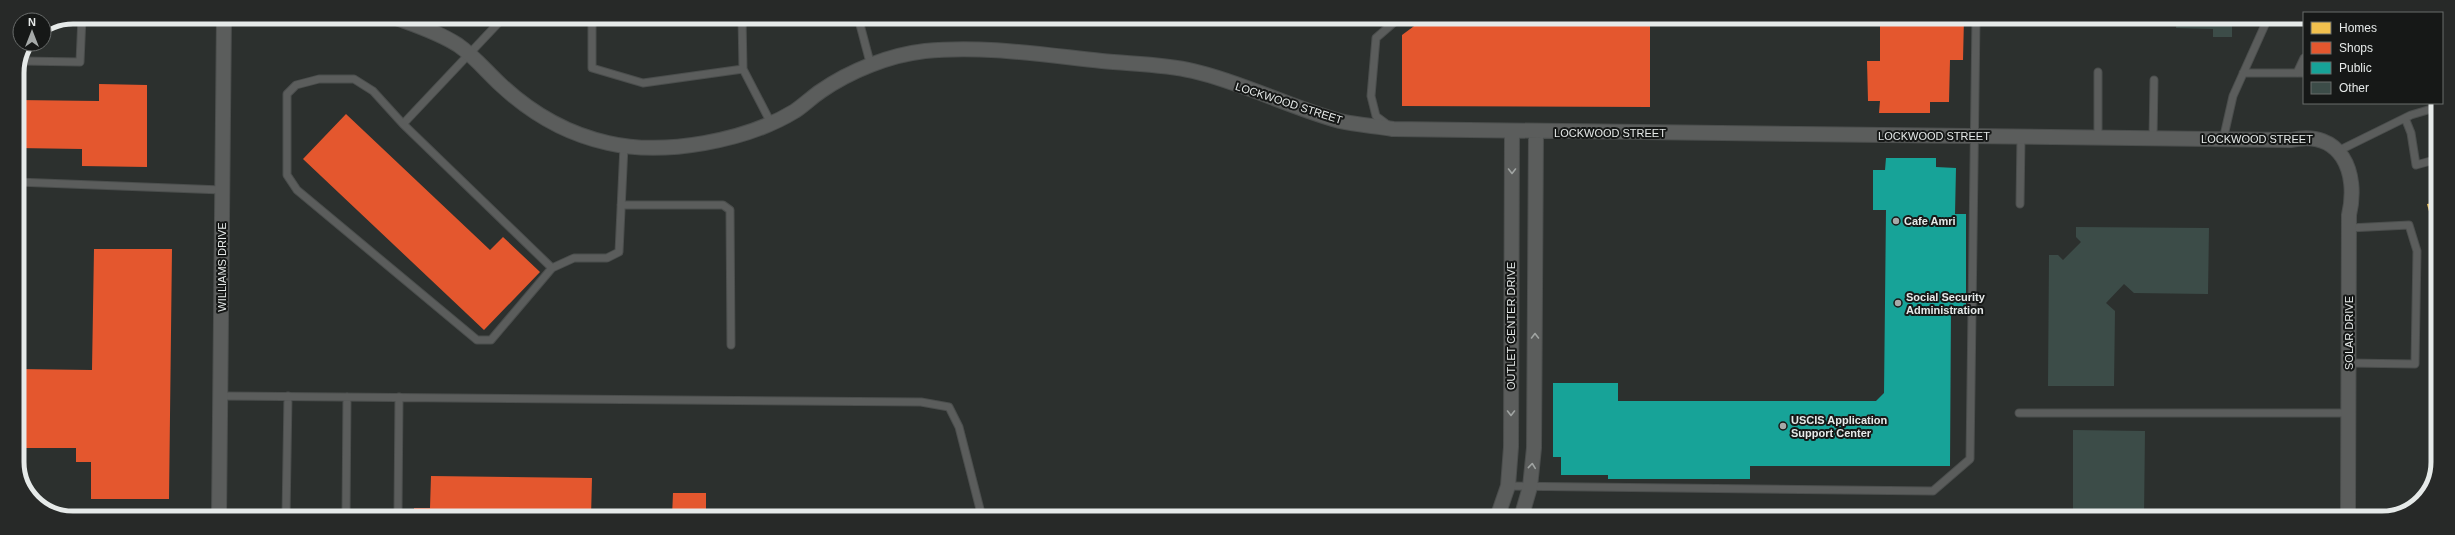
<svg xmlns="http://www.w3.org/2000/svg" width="2455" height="535" viewBox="0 0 2455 535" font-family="Helvetica,sans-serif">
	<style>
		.homes { fill: #f2c14e }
		.shops { fill: #e4572e }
		.public { fill: #17a398 }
		.building { fill: #3c4c48 }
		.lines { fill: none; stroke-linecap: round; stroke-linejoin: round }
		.service-casing { stroke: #4b4e4d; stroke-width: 9 }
		.minor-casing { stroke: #4b4e4d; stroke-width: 16 }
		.service { stroke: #5b5d5c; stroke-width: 7 }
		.minor { stroke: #5b5d5c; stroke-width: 14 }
		.oneway { stroke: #a0a4a2 }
		.poi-dot { fill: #a5a9a8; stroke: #161817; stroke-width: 1.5 }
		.labels { text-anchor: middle; stroke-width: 4; stroke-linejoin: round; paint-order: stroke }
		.street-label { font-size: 11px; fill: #e6eae9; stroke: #161817 }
		.poi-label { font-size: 11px; font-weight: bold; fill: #e6eae9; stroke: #161817; text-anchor: start }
		.rim { fill: none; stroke: #e6eae9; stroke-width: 5 }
	</style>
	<rect width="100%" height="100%" fill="#2c302e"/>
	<path class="homes" d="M 2438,202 L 2437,240 L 2437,241 L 2427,204 Z"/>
	<path class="shops" d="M 1425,18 L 1650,18 L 1650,107 L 1402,106 L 1402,35 Z
		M 1880,18 L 1964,18 L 1963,60 L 1950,60 L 1949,102 L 1930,102 L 1930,113 L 1879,113 L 1880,101 L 1868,101 L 1867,61 L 1880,61 Z
		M 99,84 L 147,85 L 147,167 L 82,166 L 82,149 L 17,148 L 17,100 L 99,101 Z
		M 346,114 L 490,250 L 503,237 L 540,272 L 484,330 L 303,159 Z
		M 94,249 L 172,249 L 169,499 L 91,499 L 91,462 L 76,462 L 76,448 L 17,448 L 17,369 L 92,370 Z
		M 431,476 L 592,478 L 591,517 L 414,517 L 414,508 L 430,508 Z
		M 673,493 L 706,493 L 706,517 L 672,517 Z"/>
	<path class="public" d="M 1886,158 L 1936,158 L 1936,167 L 1956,168 L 1955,214 L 1966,214 L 1966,307 L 1951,307 L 1950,466 L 1750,466 L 1750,479 L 1608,479 L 1608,475 L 1561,475 L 1561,457 L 1553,457 L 1553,383 L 1618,383 L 1618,401 L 1876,401 L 1884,393 L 1886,210 L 1873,210 L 1873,170 L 1885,170 Z"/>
	<path class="building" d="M 2177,18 L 2232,18 L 2232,37 L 2213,37 L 2213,29 L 2176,28 Z
		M 2076,227 L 2209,228 L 2208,294 L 2134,293 L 2124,284 L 2106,303 L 2115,311 L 2114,386 L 2048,386 L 2049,255 L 2058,255 L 2063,260 L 2081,242 L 2076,237 Z
		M 2073,430 L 2145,431 L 2144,518 L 2073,518 Z"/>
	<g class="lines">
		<g class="service-casing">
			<path id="service" d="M 592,17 L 592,68 L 643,83 L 743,69 L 742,17
				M 858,17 L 871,66
				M 22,61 L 80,62 L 82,17
				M 743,69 L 771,123
				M 2098,72 L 2098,138
				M 2243,73 L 2304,73
				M 2297,73 L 2304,58
				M 319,79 L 354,79 L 373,91 L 403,124 L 552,268 L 491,340 L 477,340 L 297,190 L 287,175 L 287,94 L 296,85 Z
				M 2405,118 L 2411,133 L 2416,165 L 2438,159
				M 403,124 L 504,17
				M 1388,125 L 1376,116 L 1371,96 L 1376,38 L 1399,18
				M 2153,138 L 2154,80
				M 2223,140 L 2233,96 L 2268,18
				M 2338,151 L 2411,115 L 2438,107
				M 17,182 L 222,190
				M 2020,204 L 2021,136
				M 621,205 L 723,205 L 730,210 L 731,345
				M 552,268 L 574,258 L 607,258 L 619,252 L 624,146
				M 2349,363 L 2415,364 L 2417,251 L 2409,225 L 2349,228
				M 221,396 L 921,402 L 949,407 L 959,427 L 982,517
				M 2019,413 L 2348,413
				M 1508,486 L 1933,491 L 1970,459 L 1976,18
				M 398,512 L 399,397
				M 286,517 L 288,396
				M 346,517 L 347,397"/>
		</g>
		<g class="minor-casing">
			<path id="minor" d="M 394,17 C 415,25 438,32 458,45 C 474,56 487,72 501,85 C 531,113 567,134 608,143 C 664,156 746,141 795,111 C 804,105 812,97 821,91 C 850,71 889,55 925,51 C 983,45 1044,55 1102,61 C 1131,64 1164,64 1193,71 C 1242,82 1291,108 1340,121 C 1357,125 1376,126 1393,129 L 2291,140 C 2341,129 2359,172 2349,215 L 2348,518
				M 219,517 L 224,17
				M 1497,518 L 1508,486 L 1511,447 L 1512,132
				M 1521,518 L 1530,487 L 1534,448 L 1536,132"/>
		</g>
		<use href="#service" class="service"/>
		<use href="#minor" class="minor"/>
	</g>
	<defs><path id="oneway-chevron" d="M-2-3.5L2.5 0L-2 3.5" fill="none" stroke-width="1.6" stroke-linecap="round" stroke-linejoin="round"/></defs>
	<g class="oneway">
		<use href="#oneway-chevron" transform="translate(1512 171) rotate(90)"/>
		<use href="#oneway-chevron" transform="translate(1535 336) rotate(-90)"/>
		<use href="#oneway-chevron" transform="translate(1511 413) rotate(90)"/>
		<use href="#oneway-chevron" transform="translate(1532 466) rotate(-84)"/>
	</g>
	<g class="poi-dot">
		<circle cx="1896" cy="221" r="4"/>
		<circle cx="1898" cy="303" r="4"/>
		<circle cx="1783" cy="426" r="4"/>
	</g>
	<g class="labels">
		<g class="street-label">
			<text transform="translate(1289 103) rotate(18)" y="4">LOCKWOOD STREET</text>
			<text x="1610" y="137">LOCKWOOD STREET</text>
			<text x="1934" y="140">LOCKWOOD STREET</text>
			<text x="2257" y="143">LOCKWOOD STREET</text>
			<text transform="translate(222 267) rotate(-90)" y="4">WILLIAMS DRIVE</text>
			<text transform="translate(1511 326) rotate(-90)" y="4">OUTLET CENTER DRIVE</text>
			<text transform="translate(2349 333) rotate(-90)" y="4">SOLAR DRIVE</text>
		</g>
		<g class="poi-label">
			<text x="1904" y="225">Cafe Amri</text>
			<text x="1906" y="301">Social Security<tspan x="1906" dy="13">Administration</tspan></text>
			<text x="1791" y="424">USCIS Application<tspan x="1791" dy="13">Support Center</tspan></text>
		</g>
	</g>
	<path d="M0 0H2455V535H0ZM73 24H2382A49 49 0 0 1 2431 73V462A49 49 0 0 1 2382 511H73A49 49 0 0 1 24 462V73A49 49 0 0 1 73 24Z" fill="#272928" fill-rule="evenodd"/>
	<path class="rim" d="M73 24H2382A49 49 0 0 1 2431 73V462A49 49 0 0 1 2382 511H73A49 49 0 0 1 24 462V73A49 49 0 0 1 73 24Z"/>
	<rect x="2303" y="12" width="140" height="92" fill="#161817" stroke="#696c6b"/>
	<rect x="2311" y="22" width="20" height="12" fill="#f2c14e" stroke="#696c6b"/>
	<text x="2339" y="32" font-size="12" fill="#e6eae9">Homes</text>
	<rect x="2311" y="42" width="20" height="12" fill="#e4572e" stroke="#696c6b"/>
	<text x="2339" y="52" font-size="12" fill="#e6eae9">Shops</text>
	<rect x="2311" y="62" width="20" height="12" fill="#17a398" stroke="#696c6b"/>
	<text x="2339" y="72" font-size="12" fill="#e6eae9">Public</text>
	<rect x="2311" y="82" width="20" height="12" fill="#3c4c48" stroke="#696c6b"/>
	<text x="2339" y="92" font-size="12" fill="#e6eae9">Other</text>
	<g transform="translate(32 32)"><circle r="19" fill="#161817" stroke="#696c6b"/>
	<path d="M0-3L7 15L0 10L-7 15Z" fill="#a5a9a8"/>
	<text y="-6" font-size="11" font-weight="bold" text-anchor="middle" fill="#e6eae9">N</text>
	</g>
</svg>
